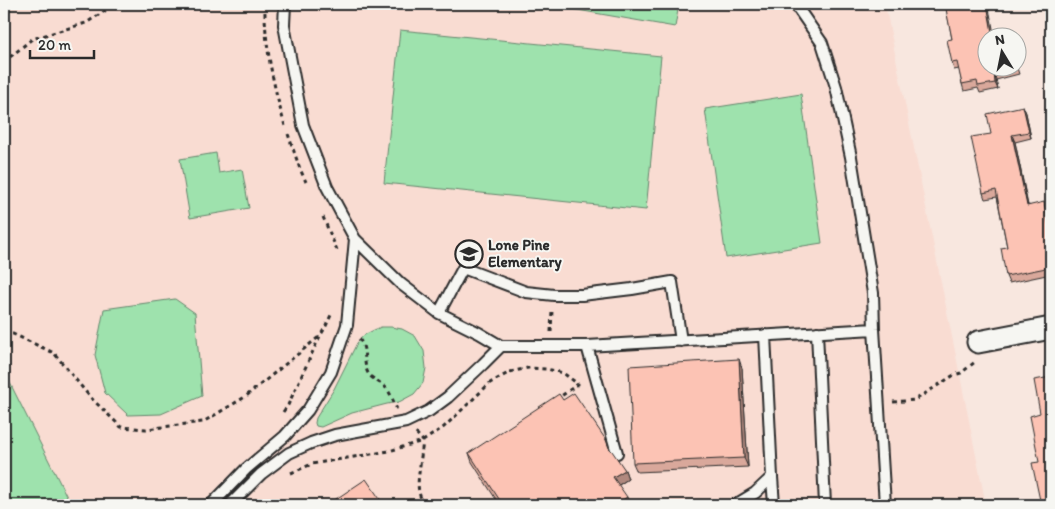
<svg xmlns="http://www.w3.org/2000/svg" width="1055" height="509" viewBox="0 0 1055 509" font-family="Itim,sans-serif">
	<style>
		.built { fill: #f9dcd2 }
		.green { fill: #9ee2ad; stroke: #64866c }
		.lines { fill: none; stroke-linecap: round; stroke-linejoin: round }
		.lane-casing { stroke: #2b2b2b; stroke-width: 14 }
		.street-casing { stroke: #2b2b2b; stroke-width: 25 }
		.path { stroke: #2b2b2b; stroke-width: 3; stroke-dasharray: 4 4; stroke-linecap: butt }
		.lane { stroke: #f6f6f2; stroke-width: 10 }
		.street { stroke: #f6f6f2; stroke-width: 21 }
		.wall { fill: #d9a89b; stroke: #2b2b2b }
		.shaded-wall { fill: #b0887e; stroke: #2b2b2b }
		.building { fill: #fcc3b4; stroke: #2b2b2b }
		.labels { text-anchor: middle; stroke-width: 4; stroke-linejoin: round; paint-order: stroke }
		.poi-label { font-size: 15px; font-weight: bold; fill: #2b2b2b; stroke: #f6f6f2; text-anchor: start }
	</style>
	<rect width="100%" height="100%" fill="#f8e7df"/>
	<filter id="ink" filterUnits="userSpaceOnUse"><feTurbulence type="fractalNoise" baseFrequency=".02" numOctaves="2"/><feDisplacementMap in="SourceGraphic" scale="10" xChannelSelector="R" yChannelSelector="G"/><feConvolveMatrix kernelMatrix="1 2 1 2 8 2 1 2 1" color-interpolation-filters="sRGB"/></filter>
	<g filter="url(#ink)">
		<path class="built" d="M 4,4 L 885,4 L 986,505 L 4,505 Z"/>
		<path class="green" d="M 543,4 L 679,4 L 675,27 Z
			M 400,30 L 661,56 L 646,210 L 384,183 Z
			M 801,94 L 822,243 L 726,258 L 705,109 Z
			M 216,153 L 219,173 L 242,169 L 249,208 L 190,218 L 180,159 Z
			M 175,299 L 195,313 L 202,396 L 161,414 L 128,415 L 105,393 L 95,355 L 104,309 Z
			M 381,327 L 391,327 L 402,329 L 415,336 L 424,351 L 426,368 L 423,383 L 414,394 L 399,402 L 387,404 L 352,413 L 321,427 L 316,426 L 315,423 L 316,418 L 334,389 L 357,343 L 364,335 L 374,330 Z
			M 4,371 L 71,505 L 4,505 Z"/>
		<g class="lines">
			<g class="lane-casing">
				<path id="lane" d="M 285,4 L 284,25 L 303,125 L 327,187 L 355,239 L 401,284 L 439,313 L 479,333 L 501,346 L 587,346 L 874,329
					M 795,4 L 822,43 L 836,87 L 851,157 L 873,293 L 874,329 L 885,505
					M 439,313 L 463,268 L 526,292 L 554,295 L 582,295 L 632,289 L 672,282 L 681,341
					M 817,332 L 825,505
					M 765,335 L 772,477 L 774,505
					M 587,346 L 617,453
					M 211,505 L 246,469 L 285,436 L 308,410 L 331,372 L 347,325 L 355,239
					M 230,505 L 261,474 L 289,453 L 311,443 L 335,435 L 406,422 L 429,411 L 448,397 L 483,364 L 501,346
					M 735,505 L 755,493 L 772,477"/>
			</g>
			<g class="street-casing">
				<path id="street" d="M 978,342 L 1051,328"/>
			</g>
			<path class="path" d="M 265,4 C 264,44 274,88 285,126
				M 4,62 L 32,39 L 86,23 L 108,9 L 108,4
				M 288,134 L 300,169 L 306,182
				M 323,217 L 337,250
				M 551,332 L 552,310
				M 4,334 L 13,334 L 54,353 L 90,397 L 121,427 L 146,429 L 203,422 L 245,397 L 320,336
				M 359,339 C 368,349 362,362 368,373 C 371,379 381,382 386,388 C 391,393 393,402 397,409
				M 893,402 L 915,400 L 954,375 L 961,373 L 975,362
				M 283,412 L 288,405 L 320,336 L 325,328 L 331,315
				M 416,433 L 423,441 C 422,449 421,457 420,465 C 418,482 416,490 424,505
				M 291,473 L 312,464 L 389,451 L 423,441 L 444,427 L 490,383 L 510,372 L 528,368 L 547,369 L 563,373 L 578,384 L 557,399"/>
			<use href="#lane" class="lane"/>
			<use href="#street" class="street"/>
		</g>
		<path class="wall" d="M 941,4 L 988,4 L 988,38 L 1017,68 L 1019,74 L 996,80 L 998,89 L 980,93 L 978,88 L 964,91 L 962,84 L 959,69 L 954,70 L 952,63 L 952,39 L 946,7 L 943,8 Z
			M 1023,106 L 1026,113 L 1031,138 L 1015,142 L 1028,205 L 1046,209 L 1051,233 L 1051,274 L 1009,283 L 1006,276 L 1007,247 L 997,197 L 985,199 L 983,193 L 991,134 Z
			M 742,368 L 748,467 L 637,472 L 633,463 Z
			M 563,400 L 625,470 L 628,479 L 619,485 L 499,504 L 472,462 L 469,453 Z"/>
		<path class="shaded-wall" d="M 987,4 L 988,4 L 995,38 L 993,38 Z
			M 994,73 L 996,80 L 998,89 L 995,83 Z
			M 1023,106 L 1026,113 L 1031,138 L 1029,132 Z
			M 1012,135 L 1015,142 L 1029,212 L 1027,206 Z
			M 1044,202 L 1046,209 L 1051,233 L 1051,238 Z
			M 739,359 L 742,368 L 748,467 L 744,458 Z
			M 625,470 L 628,479 L 617,486 L 613,477 Z
			M 627,497 L 630,505 L 615,505 Z"/>
		<path class="building" d="M 945,4 L 987,4 L 993,38 L 988,38 L 988,68 L 1017,68 L 994,73 L 995,83 L 978,86 L 977,81 L 962,84 L 957,62 L 952,63 L 947,40 L 952,39 Z
			M 1023,106 L 1029,132 L 1012,135 L 1027,206 L 1044,202 L 1051,238 L 1051,267 L 1006,276 L 1001,248 L 1007,247 L 996,190 L 983,193 L 971,137 L 991,134 L 987,114 Z
			M 739,359 L 744,458 L 633,463 L 629,366 Z
			M 1051,377 L 1051,505 L 1041,505 L 1032,463 L 1039,462 L 1030,416 L 1040,413 L 1034,380 Z
			M 574,393 L 606,440 L 609,448 L 612,451 L 625,470 L 613,477 L 627,497 L 615,505 L 497,505 L 501,502 L 469,453 L 559,394 L 563,400 Z
			M 366,479 L 384,505 L 327,505 Z"/>
	</g>
	<defs>
		<g id="school-ring" transform="scale(1.4375)"><circle r="9.5" fill="#f6f6f2" stroke="#2b2b2b" stroke-width="1.5"/><path d="M0-5L7-2L0 1L-7-2ZM-4 1L0 2.5L4 1V4Q0 6-4 4Z" fill="#2b2b2b"/></g>
	</defs>
	<g fill-rule="evenodd">
		<use href="#school-ring" x="469" y="254"/>
	</g>
	<g class="labels">
		<g class="poi-label">
			<text x="488" y="250">Lone Pine<tspan x="488" dy="17">Elementary</tspan></text>
		</g>
	</g>
	<rect width="1055" height="509" fill="none" stroke="#f6f6f2" stroke-width="20"/>
	<rect x="10" y="10" width="1035" height="489" fill="none" stroke="#2b2b2b" stroke-width="2" filter="url(#ink)"/>
	<g transform="translate(1002 52) rotate(350)"><circle r="24" fill="#f6f6f2" stroke="#a5a5a2"/>
	<path d="M0-4L9 19L0 12L-9 19Z" fill="#2b2b2b"/>
	<text y="-8" font-size="14" font-weight="bold" text-anchor="middle" fill="#2b2b2b">N</text>
	</g>
	<path d="M30 50v8h64v-8" fill="none" stroke="#2b2b2b" stroke-width="2.5"/>
	<text x="38" y="50" font-size="15" fill="#2b2b2b" stroke="#f6f6f2" stroke-width="4" paint-order="stroke">20 m</text>
</svg>
